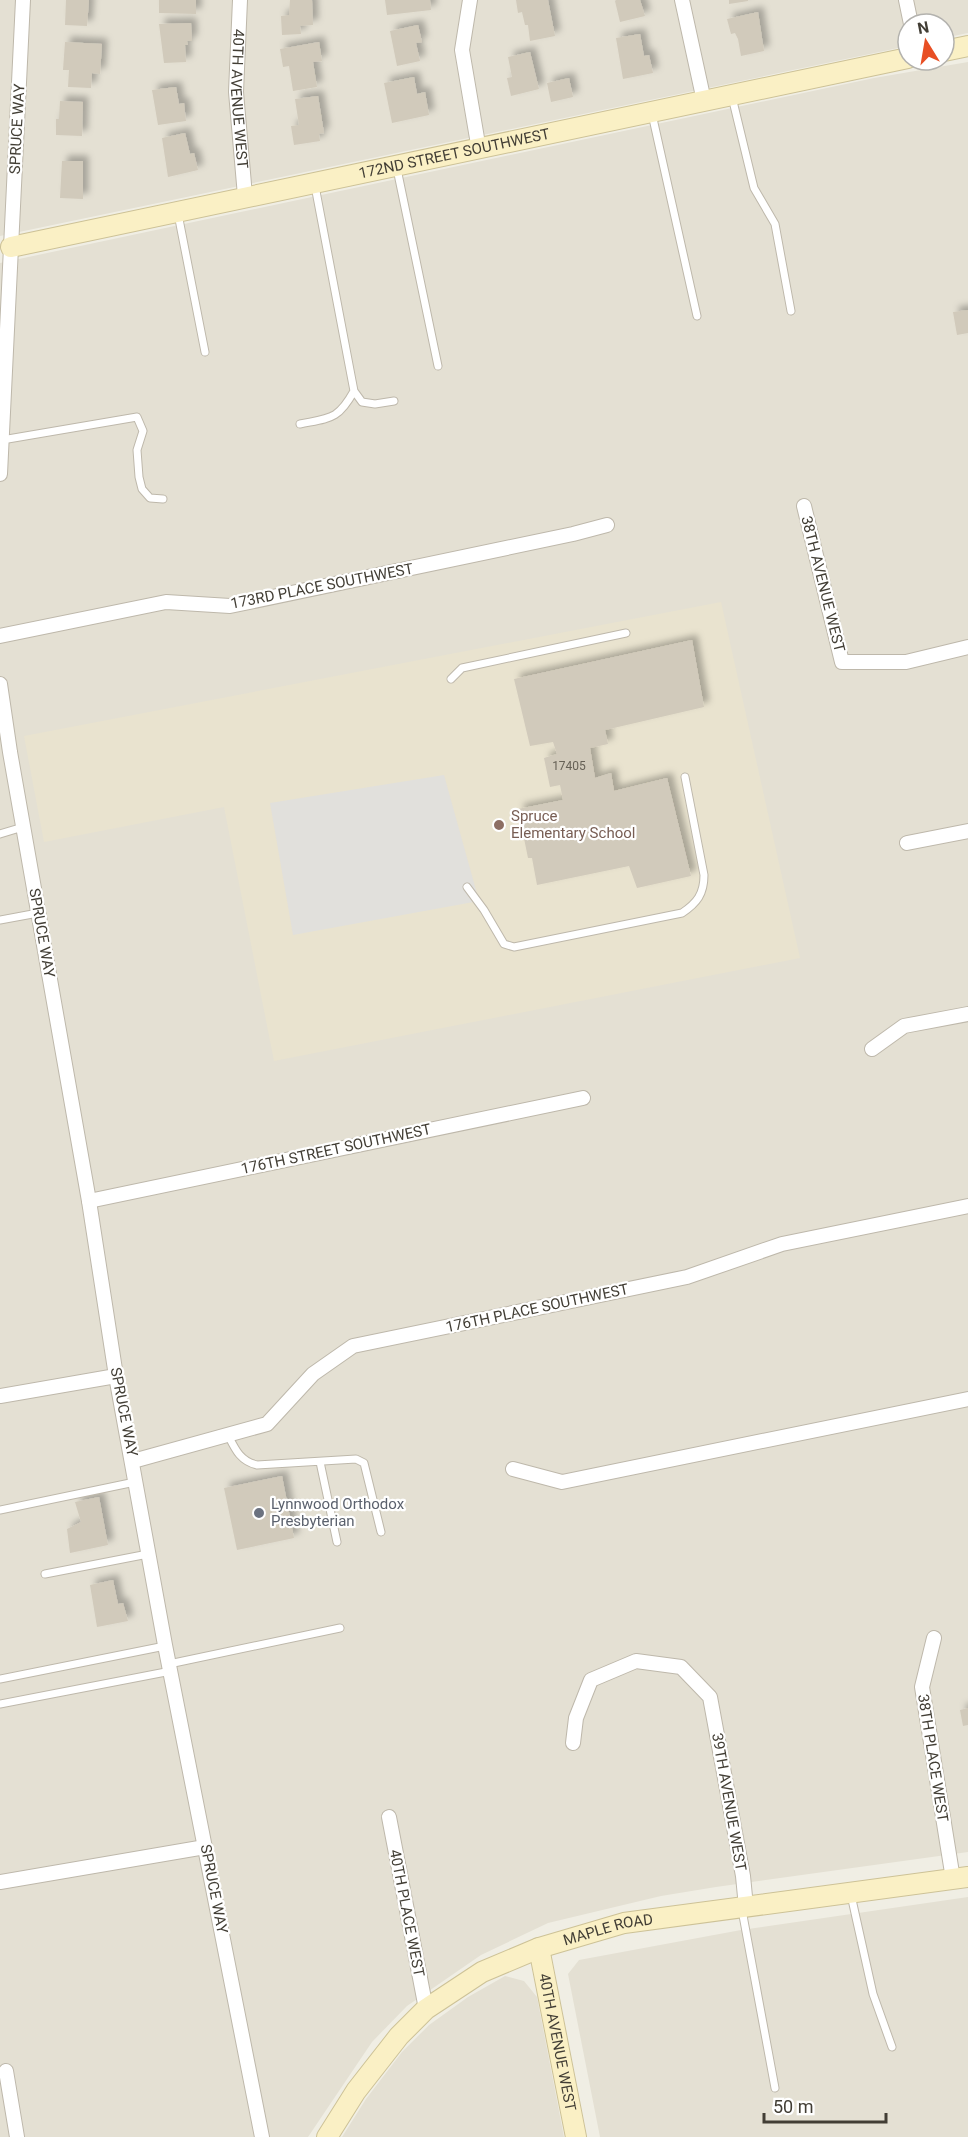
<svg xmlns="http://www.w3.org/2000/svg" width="968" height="2137" viewBox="0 0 968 2137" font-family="Roboto,sans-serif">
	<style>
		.residential { fill: #e4e0d3 }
		.education { fill: #e9e3cf }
		.parking { fill: #e1e0dc }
		.building { fill: #d1cabb; filter: url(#shadow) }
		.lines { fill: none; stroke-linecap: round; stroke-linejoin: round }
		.lane-casing { stroke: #beb8ab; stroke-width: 9 }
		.street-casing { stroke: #beb8ab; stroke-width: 16 }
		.secondary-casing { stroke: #cdc297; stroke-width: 22 }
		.lane { stroke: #fff; stroke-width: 7 }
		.street { stroke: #fff; stroke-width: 14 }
		.secondary { stroke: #faf0c5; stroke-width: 20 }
		.education-dot { fill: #8d6e63; stroke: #fff; stroke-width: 2 }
		.worship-dot { fill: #6b7280; stroke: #fff; stroke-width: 2 }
		.labels { text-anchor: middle; stroke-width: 4.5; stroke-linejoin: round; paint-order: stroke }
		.number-label { font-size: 12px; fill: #666156 }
		.street-label { font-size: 15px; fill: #423e35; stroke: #fff }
		.education-label { font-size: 15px; fill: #785e54; stroke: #fff; text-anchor: start }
		.worship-label { font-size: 15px; fill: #5b616d; stroke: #fff; text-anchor: start }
	</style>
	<defs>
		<filter id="shadow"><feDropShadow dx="5.5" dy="-5.5" stdDeviation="3" flood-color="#0004"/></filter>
	</defs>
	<rect width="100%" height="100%" fill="#f0eee4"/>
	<path class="residential" d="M 0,0 L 968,0 L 968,33 L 944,38 L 944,24 L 908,24 L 908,46 L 0,236 Z
		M 968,62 L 968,1852 L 716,1887 L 661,1896 L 548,1923 L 481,1955 L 407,2006 L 372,2042 L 308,2137 L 0,2137 L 0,263 L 874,78 Z
		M 968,1897 L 968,2137 L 600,2137 L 568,1974 L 579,1960 L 741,1930 Z
		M 505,1976 L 524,1981 L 537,1997 L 564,2137 L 342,2137 L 366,2099 L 402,2052 L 429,2025 L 468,1997 Z"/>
	<path class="education" d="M 721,602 L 800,958 L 274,1061 L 224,807 L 44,842 L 24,736 Z"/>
	<path class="parking" d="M 444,775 L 479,901 L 293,935 L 270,803 Z"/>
	<path class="building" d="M 66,0 L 89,0 L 87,26 L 65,25 Z
		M 159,0 L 196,0 L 196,14 L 159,13 Z
		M 290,0 L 312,0 L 313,25 L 300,26 L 301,34 L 282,35 L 281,16 L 289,15 Z
		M 385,0 L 430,0 L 431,10 L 387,15 Z
		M 516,0 L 548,0 L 555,36 L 530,41 L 528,25 L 525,25 L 522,12 L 518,13 Z
		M 616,0 L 640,0 L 645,16 L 620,22 L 615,1 Z
		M 729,0 L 748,0 L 748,1 L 729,4 Z
		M 758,12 L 764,51 L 741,56 L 738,39 L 735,33 L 731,34 L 727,19 Z
		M 191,23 L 192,41 L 187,41 L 188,45 L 185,45 L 186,62 L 164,63 L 159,24 Z
		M 418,25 L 422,42 L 416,43 L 420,61 L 397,66 L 390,31 Z
		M 640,34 L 644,56 L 649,55 L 653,73 L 623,79 L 616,38 Z
		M 65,42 L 102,44 L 100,74 L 92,73 L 91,88 L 68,87 L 69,70 L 63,70 Z
		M 319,42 L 322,61 L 313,62 L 317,87 L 293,91 L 289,66 L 283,67 L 280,49 Z
		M 530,52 L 539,89 L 511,96 L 507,78 L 512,77 L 508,57 Z
		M 414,77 L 417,94 L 425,92 L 429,115 L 392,123 L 384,83 Z
		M 569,78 L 573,97 L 551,102 L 547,83 Z
		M 176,87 L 179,104 L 184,103 L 186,121 L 158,125 L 152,90 Z
		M 318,96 L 324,133 L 319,134 L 320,141 L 294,145 L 291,126 L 299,125 L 295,99 Z
		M 60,101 L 83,102 L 82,136 L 56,135 L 56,119 L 59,119 Z
		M 185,133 L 190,154 L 194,153 L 198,170 L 168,177 L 162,138 Z
		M 62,161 L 83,161 L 83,199 L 60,198 Z
		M 968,310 L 968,333 L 957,335 L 953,312 Z
		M 692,640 L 704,707 L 605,730 L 608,744 L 590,748 L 595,778 L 611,773 L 614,791 L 667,778 L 691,876 L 637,888 L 629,866 L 537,885 L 532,858 L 528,858 L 518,809 L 563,800 L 560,785 L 550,787 L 544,758 L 557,754 L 553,742 L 530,746 L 514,679 Z
		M 282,1476 L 294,1538 L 237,1550 L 224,1488 Z
		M 99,1497 L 108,1545 L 70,1553 L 67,1529 L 81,1522 L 75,1502 Z
		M 113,1580 L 118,1604 L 123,1603 L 128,1621 L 97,1627 L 90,1585 Z
		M 968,1708 L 968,1725 L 963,1726 L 960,1710 Z"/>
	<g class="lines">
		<g class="lane-casing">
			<path id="lane" d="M 732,97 L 754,188 L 775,224 L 791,311
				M 652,114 L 697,316
				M 397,169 L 438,366
				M 178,214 L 205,352
				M 354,391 L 362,402 L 375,404 L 394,401
				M 300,424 C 330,418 338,420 354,391 L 315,186
				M 2,440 L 137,417 L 143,431 L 137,450 L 139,477 L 142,489 L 150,498 L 163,499
				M 451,679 L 462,668 L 626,633
				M 0,834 L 23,827
				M 467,887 L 484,910 L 504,944 L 514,947 L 682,913 C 697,903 704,894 704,875 L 685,777
				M 0,920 L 38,913
				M 228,1435 C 235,1449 240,1461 257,1465 L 356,1459 L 364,1463 L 381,1532
				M 320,1462 L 337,1542
				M 0,1510 L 135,1482
				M 45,1574 L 148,1554
				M 169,1664 L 340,1628
				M 0,1679 L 165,1646
				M 0,1704 L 171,1671
				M 851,1895 L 873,1994 L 892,2047
				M 742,1910 L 775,2088"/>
		</g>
		<g class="street-casing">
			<g id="street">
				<path id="s1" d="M 240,0 L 236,92 L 245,196"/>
				<path d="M 470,0 L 462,50 L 479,150"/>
				<path d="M 682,0 L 704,101"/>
				<path d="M 906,0 L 911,24"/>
				<path d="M 0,474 L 23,0"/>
				<path d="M 804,506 L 842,662 L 906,662 L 968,647"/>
				<path d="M 0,636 L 166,602 L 230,606 L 573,534 L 607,525"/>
				<path d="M 0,684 L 10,752 L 89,1201 L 116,1376 L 165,1645 L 262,2137"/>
				<path d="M 907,843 L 968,831"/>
				<path d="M 872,1049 L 904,1026 L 968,1014"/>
				<path d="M 89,1201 L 583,1098"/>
				<path d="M 0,1396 L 116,1376"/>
				<path d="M 133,1461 L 267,1424 L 313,1374 L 353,1346 L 687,1277 L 782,1244 L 968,1206"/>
				<path d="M 513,1469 L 562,1482 L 968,1399"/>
				<path d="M 934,1638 L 922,1687 L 953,1879"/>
				<path d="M 573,1743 L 576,1718 L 591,1680 L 636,1661 L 681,1667 L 710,1697 L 743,1876 L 746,1907"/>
				<path d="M 389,1817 L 426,2009"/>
				<path d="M 0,1882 L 205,1847"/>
				<path d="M 6,2071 L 17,2137"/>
			</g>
		</g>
		<g class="secondary-casing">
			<g id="secondary">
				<path d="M 944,51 L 968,46"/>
				<path id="s2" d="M 11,247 L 908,58"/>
				<path id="s3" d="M 539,1948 L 576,2137"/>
				<path id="s4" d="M 327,2137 L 356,2091 L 399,2036 L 426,2009 L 482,1972 L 539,1948 L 624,1923 L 968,1877"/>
			</g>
		</g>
		<use href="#lane" class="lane"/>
		<use href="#street" class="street"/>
		<use href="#secondary" class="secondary"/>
	</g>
	<circle class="education-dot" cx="499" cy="825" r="6"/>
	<circle class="worship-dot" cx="259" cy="1513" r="6"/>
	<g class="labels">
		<g class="number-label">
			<text x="569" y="770">17405</text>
		</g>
		<g class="street-label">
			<text dy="5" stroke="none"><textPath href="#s1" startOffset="99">40TH AVENUE WEST</textPath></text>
			<text transform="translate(17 129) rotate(-87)" y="5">SPRUCE WAY</text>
			<text dy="5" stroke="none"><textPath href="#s2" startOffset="453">172ND STREET SOUTHWEST</textPath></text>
			<text transform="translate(823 584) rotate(76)" y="5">38TH AVENUE WEST</text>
			<text transform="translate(322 586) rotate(-11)" y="5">173RD PLACE SOUTHWEST</text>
			<text transform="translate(42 933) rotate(80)" y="5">SPRUCE WAY</text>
			<text transform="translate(336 1149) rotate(-12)" y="5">176TH STREET SOUTHWEST</text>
			<text transform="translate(537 1308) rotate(-12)" y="5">176TH PLACE SOUTHWEST</text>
			<text transform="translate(124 1412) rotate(79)" y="5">SPRUCE WAY</text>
			<text transform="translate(933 1758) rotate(81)" y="5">38TH PLACE WEST</text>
			<text transform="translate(729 1802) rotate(80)" y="5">39TH AVENUE WEST</text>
			<text transform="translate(214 1889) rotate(79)" y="5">SPRUCE WAY</text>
			<text transform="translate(407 1913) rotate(79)" y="5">40TH PLACE WEST</text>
			<text dy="5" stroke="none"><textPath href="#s4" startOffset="363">MAPLE ROAD</textPath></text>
			<text dy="5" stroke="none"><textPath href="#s3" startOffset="96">40TH AVENUE WEST</textPath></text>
		</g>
		<g class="education-label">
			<text x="511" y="821">Spruce<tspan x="511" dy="17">Elementary School</tspan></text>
		</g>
		<g class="worship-label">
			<text x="271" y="1509">Lynnwood Orthodox<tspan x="271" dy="17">Presbyterian</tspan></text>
		</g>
	</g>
	<g transform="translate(926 42) rotate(349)"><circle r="28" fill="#ffffff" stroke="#b3b2ae" stroke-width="1.5"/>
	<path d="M0-4.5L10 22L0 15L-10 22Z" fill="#e84f24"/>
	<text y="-9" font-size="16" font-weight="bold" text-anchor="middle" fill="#423e35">N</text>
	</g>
	<path d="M764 2113v9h122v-9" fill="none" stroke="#423e35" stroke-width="3"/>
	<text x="773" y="2113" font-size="18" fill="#423e35" stroke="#ffffff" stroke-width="4.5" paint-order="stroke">50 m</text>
</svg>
